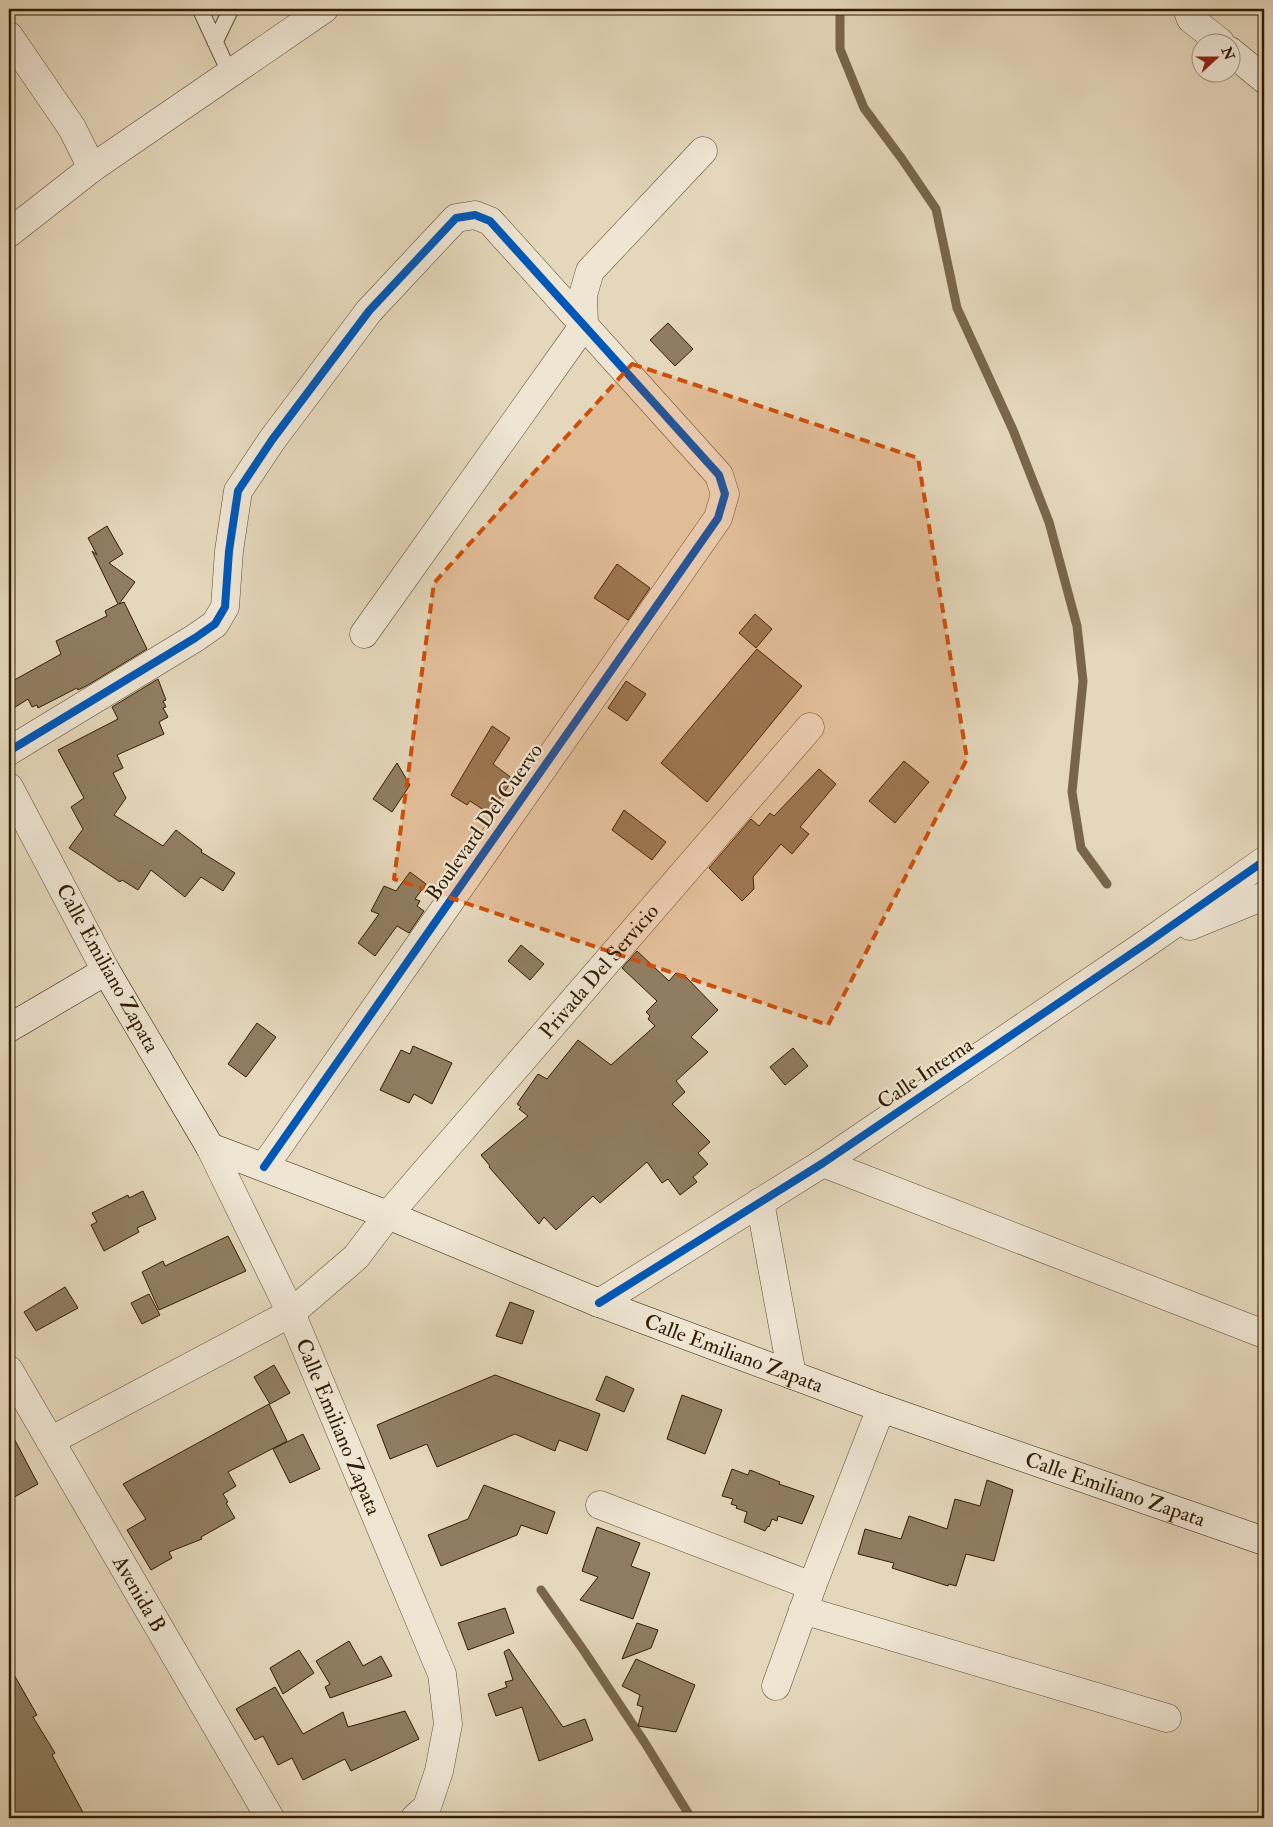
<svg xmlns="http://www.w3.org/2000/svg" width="1273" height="1827" viewBox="0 0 1273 1827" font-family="'IM FELL Double Pica',serif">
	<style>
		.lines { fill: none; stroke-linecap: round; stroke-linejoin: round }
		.stream { stroke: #79664a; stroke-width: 9 }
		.building { fill: #907d61; stroke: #331c00 }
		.lane-casing { stroke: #604b2f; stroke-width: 17 }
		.street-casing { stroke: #604b2f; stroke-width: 29 }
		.secondary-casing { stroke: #331c00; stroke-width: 29 }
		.lane { stroke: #eee5d3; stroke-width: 15 }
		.street { stroke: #eee5d3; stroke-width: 28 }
		.secondary { stroke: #eee5d3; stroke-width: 28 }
		.cycleway-casing { stroke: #eee5d3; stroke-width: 11 }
		.cycleway { stroke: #0057b8; stroke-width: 8 }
		.marked { fill: #cd500a; fill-opacity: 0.2; stroke: #cd500a; stroke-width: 4; stroke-dasharray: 10 6; stroke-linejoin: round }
		.labels { text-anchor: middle; stroke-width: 4.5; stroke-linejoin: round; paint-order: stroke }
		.street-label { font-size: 21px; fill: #331c00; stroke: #eee5d3 }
	</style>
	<rect width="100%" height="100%" fill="#e5d7bb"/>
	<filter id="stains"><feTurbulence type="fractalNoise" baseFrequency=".004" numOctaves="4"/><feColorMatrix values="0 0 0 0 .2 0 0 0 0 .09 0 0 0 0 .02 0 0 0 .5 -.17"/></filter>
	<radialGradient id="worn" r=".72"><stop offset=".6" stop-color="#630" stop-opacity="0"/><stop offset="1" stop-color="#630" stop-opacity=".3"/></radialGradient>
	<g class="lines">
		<path class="stream" d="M 840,9 L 840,49 L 864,108 L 902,159 L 936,209 L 957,308 L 1013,430 L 1049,522 L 1077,626 L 1083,681 L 1072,792 L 1081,848 L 1107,884
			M 541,1590 L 584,1651 L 645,1743 L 691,1818"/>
	</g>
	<path class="building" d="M 668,323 L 693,349 L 675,366 L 650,340 Z
		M 107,526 L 123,554 L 109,563 L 135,582 L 119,604 L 124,602 L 147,649 L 88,685 L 78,690 L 77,688 L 38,708 L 37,705 L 32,707 L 28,699 L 9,711 L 9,683 L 61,654 L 56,641 L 107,616 L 105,611 L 118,604 L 92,551 L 97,555 L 88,538 Z
		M 617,564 L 650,588 L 628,620 L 594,598 Z
		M 755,614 L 772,629 L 756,648 L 739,633 Z
		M 757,649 L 802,686 L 707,802 L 661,763 Z
		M 158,679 L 166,700 L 163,701 L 166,707 L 163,708 L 168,717 L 159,722 L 164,734 L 117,755 L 123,768 L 113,773 L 126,798 L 114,815 L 163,846 L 176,830 L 202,850 L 201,852 L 235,873 L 223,891 L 201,877 L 185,897 L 151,870 L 138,890 L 122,880 L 120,882 L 69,848 L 83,829 L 71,807 L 84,798 L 58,750 L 118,719 L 112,707 Z
		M 626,681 L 646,694 L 627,721 L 608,708 Z
		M 492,726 L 510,738 L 493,764 L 513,779 L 490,814 L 470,801 L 467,805 L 451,795 Z
		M 904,761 L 929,782 L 895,823 L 869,801 Z
		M 397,763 L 410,785 L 392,812 L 373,799 Z
		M 819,769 L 836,784 L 800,827 L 809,834 L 792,854 L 781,844 L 753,877 L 754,889 L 742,901 L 709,868 L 751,819 L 759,826 L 770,813 L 774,816 Z
		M 624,810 L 666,842 L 652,860 L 612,830 Z
		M 410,872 L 426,884 L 415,899 L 420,901 L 417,906 L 424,911 L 409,933 L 397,926 L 375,956 L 358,943 L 379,914 L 371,911 L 384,886 L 396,891 Z
		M 521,945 L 544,964 L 530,980 L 508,961 Z
		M 637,951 L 669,981 L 676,973 L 681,977 L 683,974 L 718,1010 L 691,1037 L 708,1052 L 676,1081 L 685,1092 L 672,1104 L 710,1142 L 698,1153 L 708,1164 L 693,1177 L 697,1182 L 680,1195 L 668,1179 L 662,1183 L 647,1162 L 600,1203 L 593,1196 L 556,1230 L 544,1217 L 539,1224 L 489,1167 L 490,1166 L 481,1155 L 528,1116 L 519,1109 L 521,1107 L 517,1104 L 538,1074 L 547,1079 L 578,1040 L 611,1065 L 655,1026 L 648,1019 L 650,1016 L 646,1012 L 657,1001 L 622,968 Z
		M 257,1023 L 276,1037 L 246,1077 L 228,1064 Z
		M 413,1046 L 452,1063 L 432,1104 L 414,1094 L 409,1103 L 380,1090 L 401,1050 L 410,1054 Z
		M 793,1048 L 808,1066 L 785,1085 L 770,1067 Z
		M 143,1191 L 156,1219 L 137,1228 L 139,1232 L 104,1251 L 91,1225 L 97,1222 L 92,1213 L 128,1195 L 129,1198 Z
		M 228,1236 L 246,1271 L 159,1310 L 142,1272 L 163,1261 L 165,1266 Z
		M 65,1287 L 78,1308 L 36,1331 L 24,1312 Z
		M 149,1294 L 160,1315 L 142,1324 L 131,1303 Z
		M 510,1302 L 534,1311 L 522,1344 L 496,1336 Z
		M 274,1365 L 290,1393 L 270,1404 L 254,1377 Z
		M 495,1375 L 600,1414 L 587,1451 L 559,1440 L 555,1451 L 515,1434 L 437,1467 L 427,1444 L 390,1459 L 377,1425 Z
		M 606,1376 L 634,1389 L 624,1412 L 596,1400 Z
		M 682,1395 L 722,1410 L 705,1454 L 667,1439 Z
		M 269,1404 L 287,1441 L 228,1472 L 236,1486 L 223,1494 L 228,1502 L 226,1503 L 235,1518 L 201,1537 L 202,1539 L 169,1552 L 172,1558 L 151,1570 L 127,1530 L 146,1519 L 123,1484 Z
		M 9,1429 L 38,1484 L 9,1500 Z
		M 303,1434 L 320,1469 L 290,1483 L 273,1449 Z
		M 732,1469 L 748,1475 L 750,1470 L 780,1482 L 779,1484 L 814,1496 L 802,1524 L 778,1516 L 777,1521 L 772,1519 L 769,1527 L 768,1526 L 765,1531 L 744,1522 L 747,1512 L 736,1508 L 737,1506 L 731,1504 L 733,1499 L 722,1496 Z
		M 987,1480 L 1013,1490 L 994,1561 L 966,1554 L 956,1586 L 949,1584 L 948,1586 L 892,1568 L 894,1563 L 858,1554 L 865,1529 L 901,1539 L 909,1516 L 947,1529 L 955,1499 L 980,1506 Z
		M 484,1485 L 555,1512 L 547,1534 L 521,1525 L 517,1535 L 441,1566 L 428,1535 L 468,1519 Z
		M 597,1527 L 640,1543 L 631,1566 L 650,1573 L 633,1619 L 580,1600 L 598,1577 L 582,1571 Z
		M 505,1608 L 514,1633 L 468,1650 L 458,1623 Z
		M 637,1623 L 658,1630 L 651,1648 L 622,1659 Z
		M 349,1641 L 363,1666 L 381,1656 L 392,1676 L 330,1698 L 325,1687 L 330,1684 L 316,1661 Z
		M 509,1649 L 563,1727 L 585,1719 L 593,1740 L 539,1761 L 522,1707 L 496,1716 L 488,1694 L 507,1687 L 505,1682 L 513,1680 L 504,1652 Z
		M 299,1650 L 314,1673 L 283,1694 L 270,1668 Z
		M 636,1659 L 695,1685 L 676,1732 L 638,1726 L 643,1707 L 637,1705 L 640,1695 L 622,1686 Z
		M 9,1666 L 37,1715 L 33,1717 L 55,1753 L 52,1755 L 86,1818 L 9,1818 Z
		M 275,1687 L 303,1734 L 343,1712 L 348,1727 L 405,1711 L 419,1739 L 351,1771 L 345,1759 L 303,1780 L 292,1758 L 278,1765 L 263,1736 L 255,1740 L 236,1709 Z"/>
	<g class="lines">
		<g class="lane-casing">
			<path id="lane" d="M 200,9 L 230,74
				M 215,42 L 231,9"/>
		</g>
		<g class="street-casing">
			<g id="street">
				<path d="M 1187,9 L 1191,19 L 1220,42"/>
				<path d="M 9,36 L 72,128 L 92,168"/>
				<path d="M 1230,51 L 1264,79"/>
				<path d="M 9,233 L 92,168 L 324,9"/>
				<path d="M 364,634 L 584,325 L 583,295 L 590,271 L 703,151"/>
				<path d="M 9,751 L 195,638 L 215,624 L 225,607 L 229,551 L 238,491 L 272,440 L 369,311 L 456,218 L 475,215 L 490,221 L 719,475 L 725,494 L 718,518 L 264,1167"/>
				<path d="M 9,787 L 106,971"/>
				<path d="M 1190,926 L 1264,896"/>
				<path id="s1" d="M 210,1147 L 291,1313 L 442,1674 L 448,1724 L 439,1771 L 427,1807 L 415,1818"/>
				<path d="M 823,1163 L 1264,1334"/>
				<path d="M 760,1202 L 792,1375"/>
				<path d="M 599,1303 L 823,1163 L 1147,943 L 1264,861"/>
				<path id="s2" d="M 9,1370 L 270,1818"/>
				<path id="s3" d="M 50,1441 L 291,1313 L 356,1257 L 388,1215 L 810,727"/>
				<path d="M 600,1505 L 812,1586"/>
				<path d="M 803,1610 L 1167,1718"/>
				<path d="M 776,1686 L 812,1586 L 881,1408"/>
			</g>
		</g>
		<g class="secondary-casing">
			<g id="secondary">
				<path id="s4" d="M 9,1028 L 106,971 L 210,1147 L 388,1215 L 599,1303 L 881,1408 L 1264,1541"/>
			</g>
		</g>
		<use href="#lane" class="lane"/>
		<use href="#street" class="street"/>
		<use href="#secondary" class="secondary"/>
		<g class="cycleway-casing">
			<path id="cycleway" d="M 9,751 L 195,638 L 215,624 L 225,607 L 229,551 L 238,491 L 272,440 L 369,311 L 456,218 L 475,215 L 490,221 L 719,475 L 725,494 L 718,518 L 264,1167
				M 599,1303 L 823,1163 L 1147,943 L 1264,861"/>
		</g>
		<use href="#cycleway" class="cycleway"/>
	</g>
	<path class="marked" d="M 632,364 L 918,458 L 967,759 L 828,1025 L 394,879 L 434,583 Z"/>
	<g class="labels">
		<g class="street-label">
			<text transform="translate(484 822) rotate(-55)" y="7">Boulevard Del Cuervo</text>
			<text transform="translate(108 968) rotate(61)" y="7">Calle Emiliano Zapata</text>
			<text dy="7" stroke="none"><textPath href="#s3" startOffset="734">Privada Del Servicio</textPath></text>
			<text transform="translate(925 1073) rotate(-34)" y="7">Calle Interna</text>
			<text dy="7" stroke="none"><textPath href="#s4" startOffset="880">Calle Emiliano Zapata</textPath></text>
			<text dy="7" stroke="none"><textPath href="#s1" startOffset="308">Calle Emiliano Zapata</textPath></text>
			<text dy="7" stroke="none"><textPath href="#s4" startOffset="1285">Calle Emiliano Zapata</textPath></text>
			<text dy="7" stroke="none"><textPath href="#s2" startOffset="259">Avenida B</textPath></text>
		</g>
	</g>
	<rect width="1273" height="1827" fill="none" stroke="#e5d7bb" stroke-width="30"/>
	<rect x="10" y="10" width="1253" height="1807" fill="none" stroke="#331c00" stroke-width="2.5"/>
	<rect x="15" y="15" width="1243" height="1797" fill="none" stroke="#331c00"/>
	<g transform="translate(1216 58) rotate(69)"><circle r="24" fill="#eee5d3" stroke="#a3957f"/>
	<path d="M0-4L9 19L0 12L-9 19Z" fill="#8f2418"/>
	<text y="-8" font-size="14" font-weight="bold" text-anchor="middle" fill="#331c00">N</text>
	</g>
	<rect width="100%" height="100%" filter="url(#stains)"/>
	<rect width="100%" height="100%" fill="url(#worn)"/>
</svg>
